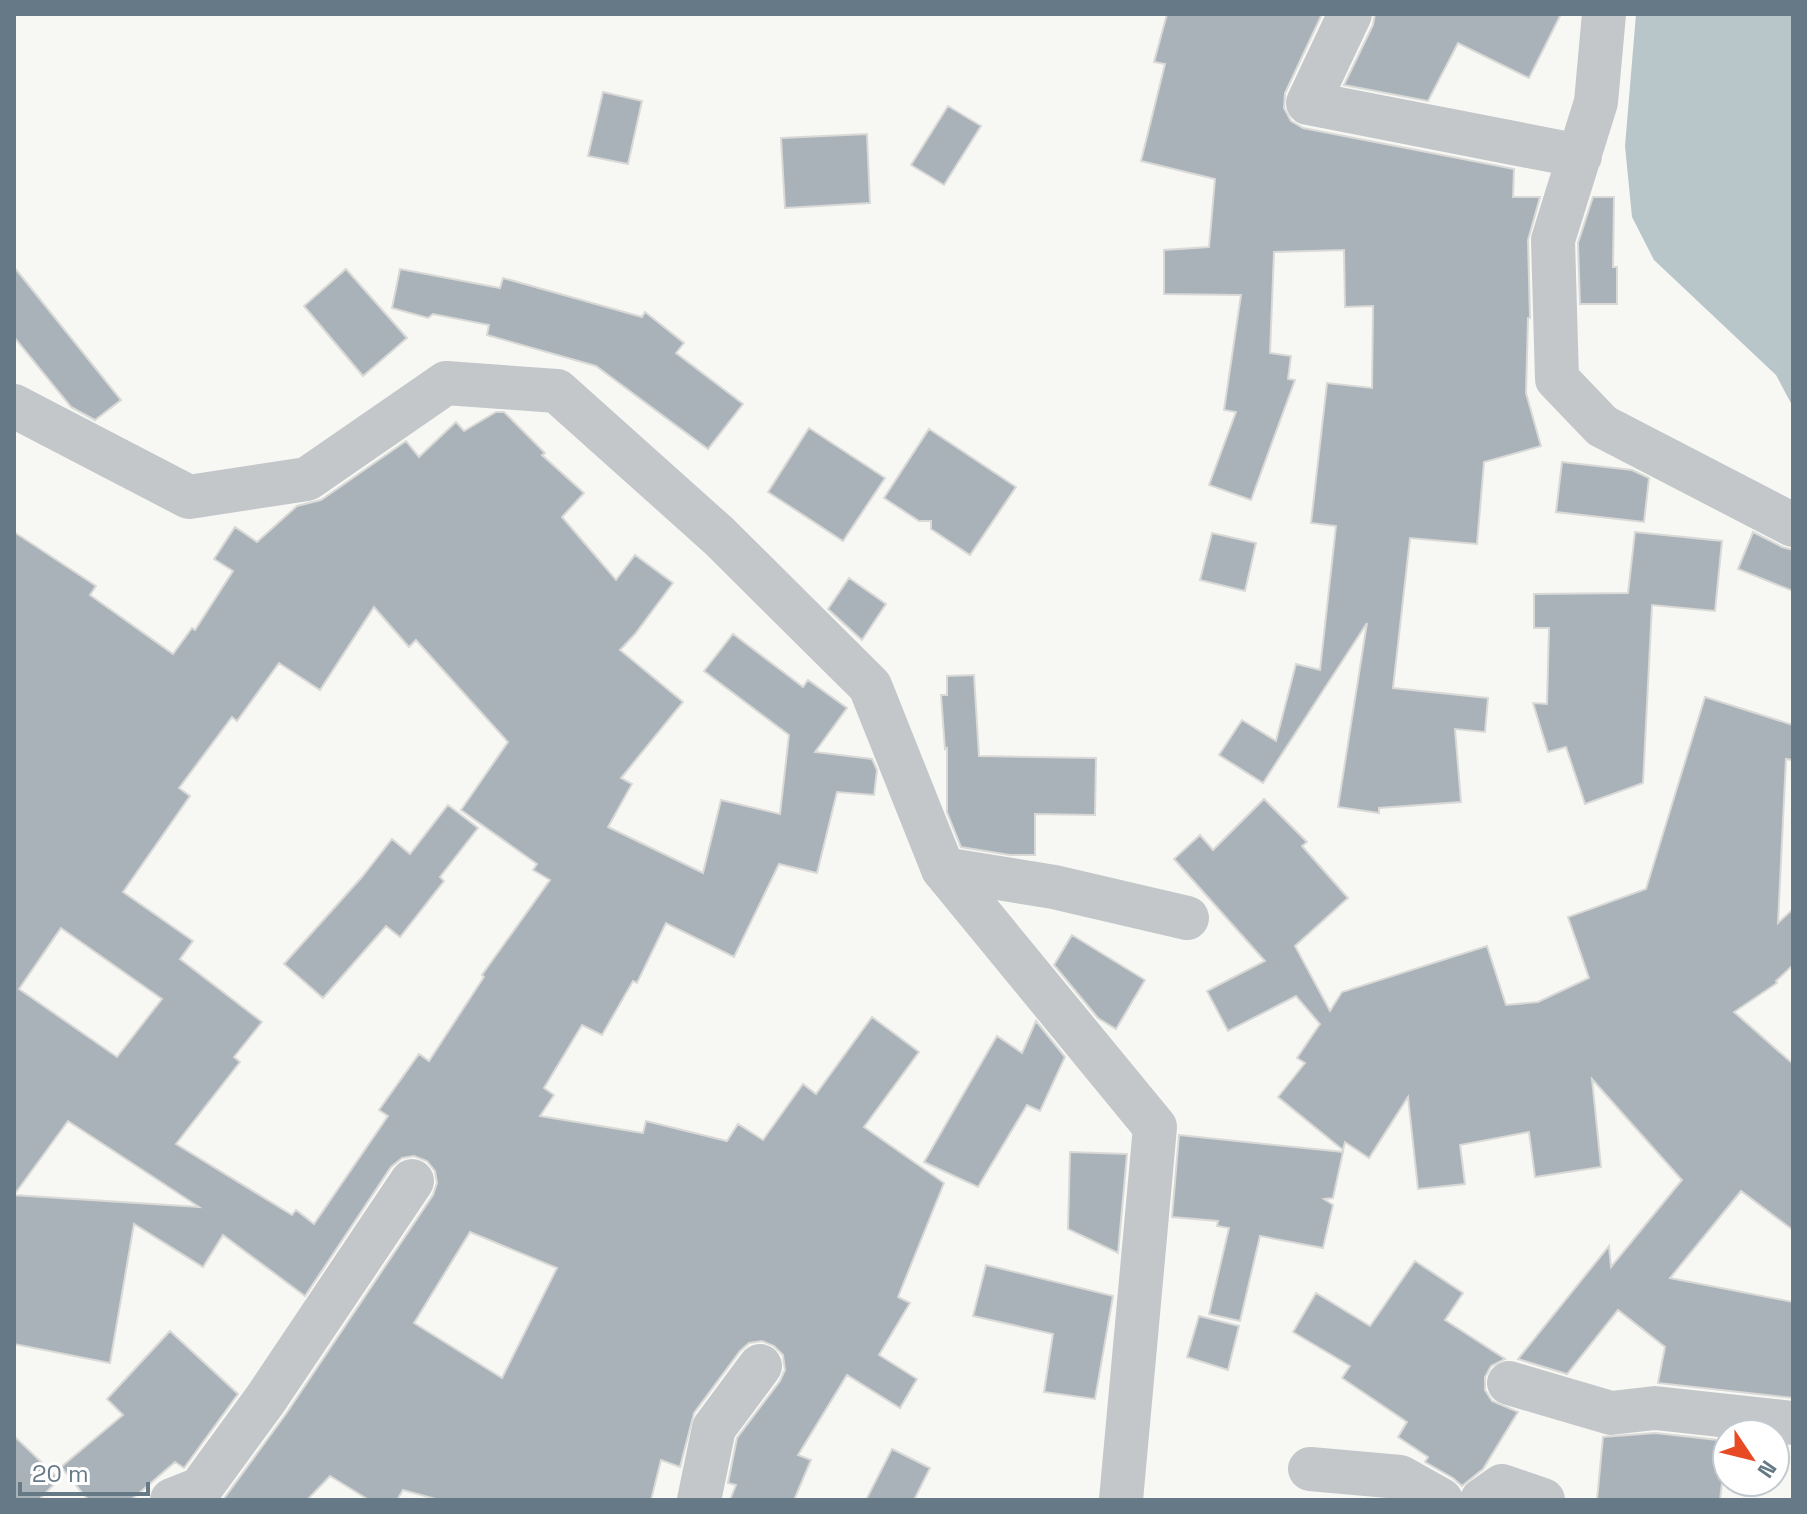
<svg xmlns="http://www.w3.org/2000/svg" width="1807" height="1514" viewBox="0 0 1807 1514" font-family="'Space Grotesk',sans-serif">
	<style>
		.water { fill: #b8c6c9 }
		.building { fill: #a9b2b8; stroke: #d9d9d7; stroke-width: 2; fill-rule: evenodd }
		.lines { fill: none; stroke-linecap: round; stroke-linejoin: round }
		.minor { stroke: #c3c7ca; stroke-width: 44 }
		.tertiary { stroke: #c3c7ca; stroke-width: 44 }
	</style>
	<rect width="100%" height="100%" fill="#f7f7f4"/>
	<path class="water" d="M 1636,14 L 1793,14 L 1793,407 L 1776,375 L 1654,260 L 1632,217 L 1625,146 Z"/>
	<path class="building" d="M 1167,14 L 1322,14 L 1285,93 L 1284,108 L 1291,121 L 1303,128 L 1514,169 L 1513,197 L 1540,197 L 1528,240 L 1530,318 L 1528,318 L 1526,393 L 1541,446 L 1484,462 L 1477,544 L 1410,538 L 1393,688 L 1488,698 L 1485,732 L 1455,729 L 1461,802 L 1379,808 L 1379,813 L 1338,807 L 1367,623 L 1263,783 L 1219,755 L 1242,720 L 1276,741 L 1296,664 L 1320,670 L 1336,526 L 1311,523 L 1327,383 L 1372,388 L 1373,306 L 1345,307 L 1344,250 L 1274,252 L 1270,353 L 1291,356 L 1288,379 L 1295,380 L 1251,500 L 1209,485 L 1236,412 L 1224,410 L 1241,295 L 1164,294 L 1164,250 L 1209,247 L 1215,179 L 1141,161 L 1165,64 L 1154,62 Z
		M 1375,14 L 1561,14 L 1529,78 L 1458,43 L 1428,101 L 1344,85 L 1373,25 Z
		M 603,92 L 642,101 L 628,164 L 588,156 Z
		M 948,106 L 981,126 L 944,185 L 911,165 Z
		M 867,134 L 870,203 L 785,208 L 781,138 Z
		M 1593,197 L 1614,197 L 1613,267 L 1617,267 L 1617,304 L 1580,304 L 1578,243 Z
		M 14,267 L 121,400 L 95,420 L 71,407 L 14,337 Z
		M 346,269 L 407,338 L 363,376 L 304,306 Z
		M 400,269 L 500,288 L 503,278 L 642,317 L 645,312 L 684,343 L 676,353 L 743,404 L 708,449 L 596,366 L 487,335 L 489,325 L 433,314 L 428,318 L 392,308 Z
		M 496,412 L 504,412 L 545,453 L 542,455 L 584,493 L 562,517 L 616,580 L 635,555 L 673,583 L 635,634 L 620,650 L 683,702 L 621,778 L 632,784 L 608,827 L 703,873 L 721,800 L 780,814 L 789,735 L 704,671 L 733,634 L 803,687 L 808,680 L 847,708 L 815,752 L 872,759 L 877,770 L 874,795 L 837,792 L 817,873 L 779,864 L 734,957 L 666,923 L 637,983 L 633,981 L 602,1035 L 582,1025 L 544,1088 L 554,1095 L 540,1116 L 643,1133 L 646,1121 L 727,1141 L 738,1124 L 763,1140 L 803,1084 L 816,1094 L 872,1017 L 919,1052 L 864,1127 L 944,1183 L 898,1297 L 910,1303 L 879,1355 L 917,1379 L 900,1408 L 847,1375 L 798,1455 L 811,1460 L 794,1500 L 730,1500 L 736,1485 L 728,1483 L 737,1438 L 780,1381 L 785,1370 L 783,1355 L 774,1346 L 762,1341 L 749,1343 L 740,1351 L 694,1413 L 680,1467 L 661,1460 L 651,1500 L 439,1500 L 403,1490 L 397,1500 L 369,1500 L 330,1476 L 307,1500 L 223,1500 L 286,1414 L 433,1195 L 437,1183 L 435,1171 L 427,1161 L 414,1156 L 402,1158 L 391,1167 L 305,1296 L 223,1235 L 203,1267 L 134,1224 L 110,1363 L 14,1344 L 14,532 L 96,586 L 90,595 L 173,654 L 192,628 L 195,630 L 233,571 L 214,559 L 235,527 L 257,542 L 297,506 L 321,500 L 406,441 L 419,457 L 456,422 L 464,431 ZM 374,607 L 409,647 L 416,640 L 508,742 L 461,810 L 537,864 L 533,870 L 550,880 L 482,975 L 484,977 L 429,1061 L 419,1054 L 379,1110 L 388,1116 L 314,1224 L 296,1210 L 292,1215 L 176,1144 L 240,1062 L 234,1057 L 262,1022 L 180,959 L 193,941 L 123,892 L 190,796 L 179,788 L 232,717 L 237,721 L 279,663 L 320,690 ZM 61,928 L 162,999 L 117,1057 L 19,989 ZM 68,1121 L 199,1207 L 14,1195 ZM 470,1232 L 557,1268 L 502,1378 L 414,1323 Z
		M 809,428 L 885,478 L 843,541 L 768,492 Z
		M 929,429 L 1016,487 L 970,555 L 931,529 L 931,521 L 919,521 L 884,498 Z
		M 1562,462 L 1632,470 L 1649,478 L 1644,522 L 1556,512 Z
		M 1635,532 L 1722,541 L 1715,611 L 1652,605 L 1643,783 L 1585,804 L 1566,747 L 1548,752 L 1533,703 L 1547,704 L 1549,628 L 1534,628 L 1534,594 L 1628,593 Z
		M 1753,532 L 1782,547 L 1793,550 L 1793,591 L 1738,569 Z
		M 1212,533 L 1256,543 L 1245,591 L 1200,580 Z
		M 849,578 L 886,604 L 862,640 L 828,609 Z
		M 974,675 L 979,756 L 1096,758 L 1095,815 L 1035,814 L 1035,855 L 1010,855 L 961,847 L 947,812 L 947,748 L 945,749 L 941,695 L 947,695 L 947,676 Z
		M 1705,697 L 1793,725 L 1793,760 L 1786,759 L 1778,923 L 1793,909 L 1793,965 L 1776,981 L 1777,983 L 1734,1012 L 1793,1064 L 1793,1230 L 1741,1191 L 1670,1278 L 1793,1302 L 1793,1398 L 1658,1383 L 1665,1347 L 1618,1310 L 1567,1374 L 1518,1359 L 1609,1246 L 1611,1267 L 1682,1180 L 1592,1079 L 1601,1167 L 1535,1177 L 1529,1132 L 1460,1145 L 1465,1184 L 1418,1189 L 1408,1097 L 1369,1158 L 1345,1142 L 1343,1150 L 1278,1097 L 1305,1063 L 1297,1058 L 1320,1024 L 1296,996 L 1228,1031 L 1207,991 L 1265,961 L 1174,859 L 1200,835 L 1213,850 L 1264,799 L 1307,842 L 1302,846 L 1348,898 L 1295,946 L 1330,1011 L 1342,992 L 1487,946 L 1506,1005 L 1538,1002 L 1589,978 L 1568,917 L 1646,889 Z
		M 448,805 L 478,828 L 440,877 L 444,881 L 400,937 L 386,926 L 323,998 L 284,964 L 362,877 L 392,839 L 410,854 Z
		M 1072,935 L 1145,980 L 1116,1029 L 1098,1018 L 1054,965 Z
		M 1036,1021 L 1065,1057 L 1040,1111 L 1027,1105 L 978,1187 L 924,1162 L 997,1036 L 1022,1053 Z
		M 1179,1135 L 1343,1152 L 1333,1198 L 1324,1199 L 1333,1205 L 1323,1248 L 1260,1236 L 1240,1321 L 1209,1314 L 1229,1228 L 1217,1226 L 1218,1221 L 1172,1217 Z
		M 1070,1152 L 1127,1154 L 1118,1253 L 1068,1229 Z
		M 1415,1261 L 1463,1293 L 1445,1320 L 1505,1359 L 1491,1366 L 1485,1377 L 1485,1390 L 1492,1401 L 1518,1412 L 1483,1469 L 1462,1486 L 1453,1478 L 1425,1462 L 1428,1457 L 1398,1437 L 1407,1422 L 1342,1378 L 1350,1366 L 1293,1332 L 1316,1293 L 1370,1326 Z
		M 986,1265 L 1113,1296 L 1095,1399 L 1044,1392 L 1053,1334 L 973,1316 Z
		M 1199,1316 L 1239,1326 L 1228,1370 L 1187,1357 Z
		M 170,1331 L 238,1394 L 184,1468 L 175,1462 L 131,1500 L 88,1500 L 61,1467 L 123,1415 L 107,1399 Z
		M 1655,1433 L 1727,1441 L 1720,1500 L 1597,1500 L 1603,1437 Z
		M 14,1436 L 59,1479 L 39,1500 L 14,1500 Z
		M 892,1449 L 930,1468 L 914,1500 L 866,1500 Z"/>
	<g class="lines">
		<path class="minor" d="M 1350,14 L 1308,103 L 1580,156
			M 1604,14 L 1596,102 L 1553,240 L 1557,379 L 1602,426 L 1793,525
			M 943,869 L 1054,887 L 1187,918
			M 1509,1383 L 1611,1413 L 1655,1408 L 1793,1423
			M 1310,1469 L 1400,1477 L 1441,1500
			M 172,1500 L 200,1489 L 265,1400 L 412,1181
			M 699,1500 L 714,1428 L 760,1366
			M 1482,1500 L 1502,1486 L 1543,1500"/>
		<path class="tertiary" d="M 14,406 L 189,497 L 307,479 L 446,383 L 557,391 L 719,536 L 870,686 L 943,869 L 1155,1127 L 1121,1500"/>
	</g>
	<rect width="1807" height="1514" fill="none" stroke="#667986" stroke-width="32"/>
	<g transform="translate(1751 1458) rotate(125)"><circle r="38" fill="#ffffff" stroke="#c2c9cf" stroke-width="2"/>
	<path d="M0-6L14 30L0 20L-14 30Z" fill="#e84b24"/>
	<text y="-12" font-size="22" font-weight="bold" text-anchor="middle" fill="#667986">N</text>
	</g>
	<path d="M20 1482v12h128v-12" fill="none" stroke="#667986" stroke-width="4"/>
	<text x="32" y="1482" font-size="24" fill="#667986" stroke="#ffffff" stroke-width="6" paint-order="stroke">20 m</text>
</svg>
